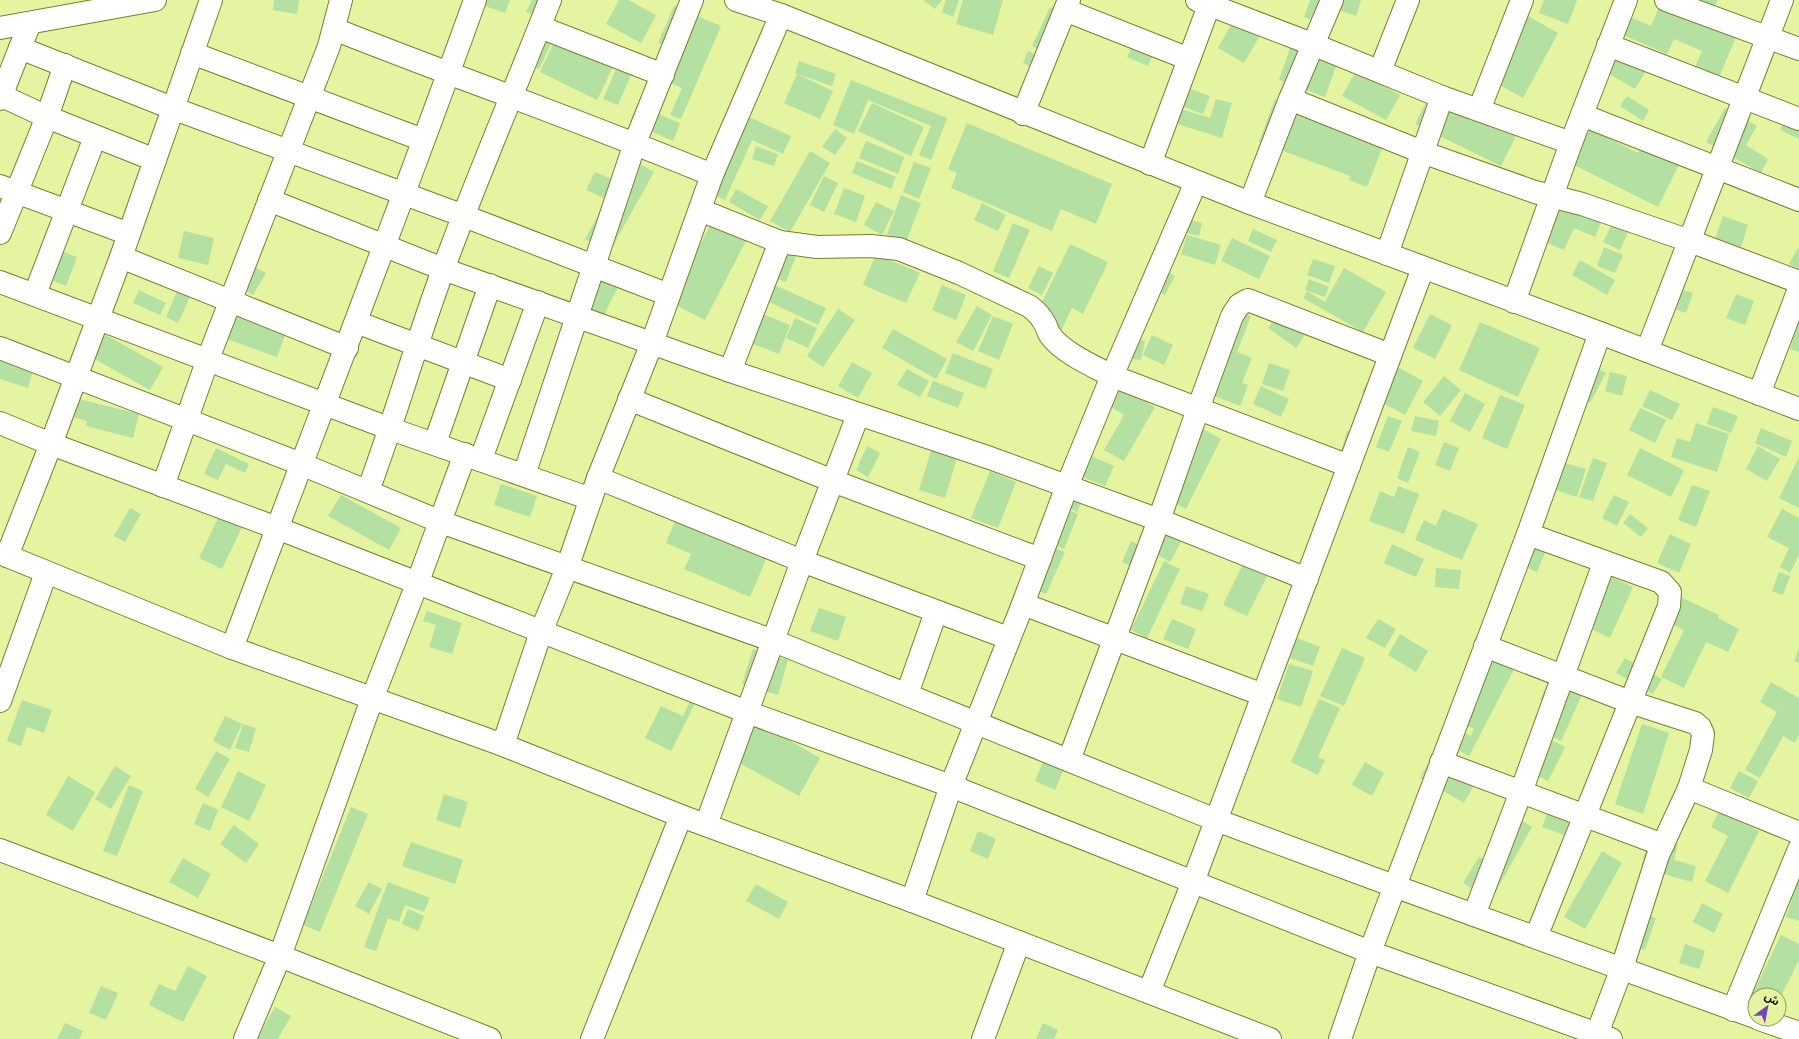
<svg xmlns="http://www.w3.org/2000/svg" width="1799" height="1039" font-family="Merriweather,'Noto Sans Arabic',serif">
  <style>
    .building { fill: #b4e0a2 }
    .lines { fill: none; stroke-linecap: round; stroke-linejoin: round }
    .street-casing { stroke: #75812d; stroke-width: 24 }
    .secondary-casing { stroke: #75812d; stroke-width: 24 }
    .street { stroke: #fff; stroke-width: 22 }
    .secondary { stroke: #fff; stroke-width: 22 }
  </style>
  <rect width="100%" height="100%" fill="#e5f4a0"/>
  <!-- building -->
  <g class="building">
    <polygon points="274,0 299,0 297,14 273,10"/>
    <polygon points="484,0 510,0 505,13 482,5"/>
    <polygon points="532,0 556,0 548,21 526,12"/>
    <polygon points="619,0 628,0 656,15 641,43 606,24"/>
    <polygon points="923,0 942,0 935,9"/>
    <polygon points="946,0 959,0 953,17 942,12"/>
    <polygon points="963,0 1003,0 993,35 956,24"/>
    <polygon points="1310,0 1361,0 1356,16 1333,8 1327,26 1304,17"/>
    <polygon points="1544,0 1577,0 1568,24 1539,13"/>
    <polygon points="1692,0 1718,0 1711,11"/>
    <polygon points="1661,2 1737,35 1719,77 1695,67 1702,51 1674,39 1667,54 1616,32 1624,14 1651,26"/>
    <polygon points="674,6 721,26 681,119 670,115 682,88 666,81 665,46 658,43"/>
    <polygon points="1050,7 1069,16 1051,55 1032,46"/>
    <polygon points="1528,16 1558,33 1523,98 1492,81"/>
    <polygon points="1233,21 1259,37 1244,63 1218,48"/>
    <polygon points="531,30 553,40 539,69 518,59"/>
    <polygon points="1293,39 1340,55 1325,97 1279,80"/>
    <polygon points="555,40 614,65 597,100 540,72"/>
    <polygon points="1134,41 1155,51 1148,66 1127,57"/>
    <polygon points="1615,49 1648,68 1635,89 1602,70"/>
    <polygon points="1028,51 1047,60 1040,72 1023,63"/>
    <polygon points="799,61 836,74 832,86 795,73"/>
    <polygon points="617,67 632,73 618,105 603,99"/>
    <polygon points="1356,71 1400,95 1386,120 1342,96"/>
    <polygon points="797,74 833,91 820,119 784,103"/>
    <polygon points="851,80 947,118 931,160 919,155 931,126 868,100 854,134 833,125"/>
    <polygon points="1179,85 1210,96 1203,114 1173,103"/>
    <polygon points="1430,95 1519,130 1501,166 1415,124"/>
    <polygon points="1627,96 1649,110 1643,121 1620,106"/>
    <polygon points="1216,99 1232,103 1222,138 1158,118 1162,103 1210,118"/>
    <polygon points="1275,99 1385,141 1367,187 1349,180 1350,176 1259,142"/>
    <polygon points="872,103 924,127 911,156 858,131"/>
    <polygon points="637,105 680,123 673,141 630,122"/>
    <polygon points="1725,108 1757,126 1746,145 1768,159 1761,173 1706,142"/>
    <polygon points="1787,116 1799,122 1799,139 1780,130"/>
    <polygon points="749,117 791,136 783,154 752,140 725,200 714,195"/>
    <polygon points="967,123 1112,184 1096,224 1061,209 1052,231 951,188 957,173 948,169"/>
    <polygon points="835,129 847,138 835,155 822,147"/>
    <polygon points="1590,129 1638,153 1641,147 1679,165 1658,207 1572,164"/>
    <polygon points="866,141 904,157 898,174 859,158"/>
    <polygon points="756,146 778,154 774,166 752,159"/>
    <polygon points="810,151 830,163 790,232 770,221"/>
    <polygon points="630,158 654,172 609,253 585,239"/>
    <polygon points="857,161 896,177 891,189 852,173"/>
    <polygon points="914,162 931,168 919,199 903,192"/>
    <polygon points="595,172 612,179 604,198 586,190"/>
    <polygon points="824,176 838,183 824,212 810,205"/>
    <polygon points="844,188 865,196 856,222 834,214"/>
    <polygon points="736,189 768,206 760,220 729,202"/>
    <polygon points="1560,193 1605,213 1595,237 1574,228 1564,250 1540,240"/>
    <polygon points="901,195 921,203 906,242 887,234"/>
    <polygon points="876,202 894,211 882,235 864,225"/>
    <polygon points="982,203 1006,215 998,231 974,220"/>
    <polygon points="1723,216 1748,225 1740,250 1714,242"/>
    <polygon points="714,218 748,237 705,320 670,302"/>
    <polygon points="1182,218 1202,223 1199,236 1180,231"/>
    <polygon points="1614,220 1630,228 1620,250 1603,242"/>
    <polygon points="1013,223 1030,230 1009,278 993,271"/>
    <polygon points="1253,229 1277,240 1271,252 1248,241"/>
    <polygon points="184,231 214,238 208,265 178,258"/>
    <polygon points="1187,235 1221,245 1215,265 1181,254"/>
    <polygon points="1232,238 1270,256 1259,279 1221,261"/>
    <polygon points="1070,244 1108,262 1083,314 1072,308 1061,331 1034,319"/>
    <polygon points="47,245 77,257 66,286 36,274"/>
    <polygon points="1604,247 1623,255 1615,273 1597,266"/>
    <polygon points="1798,248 1799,249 1799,270 1789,264"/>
    <polygon points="786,252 796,256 786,282 777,279"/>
    <polygon points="876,254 920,273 906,303 863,285"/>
    <polygon points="1313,259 1335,266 1329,283 1307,275"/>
    <polygon points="1580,260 1615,280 1607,295 1572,275"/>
    <polygon points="245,262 266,273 253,295 233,283"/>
    <polygon points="1039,266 1053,273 1042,295 1028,288"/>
    <polygon points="1161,267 1175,276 1165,295 1150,287"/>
    <polygon points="1344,268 1386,292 1363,332 1303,298 1307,291 1325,302"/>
    <polygon points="596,276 618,287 602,319 580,307"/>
    <polygon points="1309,279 1329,287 1325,297 1305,290"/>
    <polygon points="770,283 826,308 818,325 763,299"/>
    <polygon points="942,285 966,295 956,320 932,310"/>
    <polygon points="1678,288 1693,293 1686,313 1672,308"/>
    <polygon points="139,290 166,303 160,315 133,303"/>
    <polygon points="177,291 190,297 178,323 166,317"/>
    <polygon points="1736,294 1754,301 1745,325 1726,318"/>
    <polygon points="977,306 992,315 973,351 956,342"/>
    <polygon points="219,309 286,333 277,357 210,333"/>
    <polygon points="838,309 855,320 823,367 807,356"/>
    <polygon points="753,310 790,325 779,354 742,340"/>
    <polygon points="1240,312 1251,316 1237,352 1252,358 1242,383 1248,385 1240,406 1201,391"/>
    <polygon points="1278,314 1306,333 1296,348 1268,328"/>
    <polygon points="1430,314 1452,325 1435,359 1413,348"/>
    <polygon points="993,316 1013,324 999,360 978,351"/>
    <polygon points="795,318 817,328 808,348 786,338"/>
    <polygon points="1799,321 1799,352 1790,349"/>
    <polygon points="1480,322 1540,348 1518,397 1459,370"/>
    <polygon points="95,329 163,367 150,390 82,352"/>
    <polygon points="893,329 947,359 936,379 882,348"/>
    <polygon points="1152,335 1173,345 1164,365 1143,355"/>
    <polygon points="1131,338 1145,341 1141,360 1127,358"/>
    <polygon points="0,353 35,364 28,388 0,379"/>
    <polygon points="953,353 993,369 985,389 945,373"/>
    <polygon points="1381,358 1423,381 1405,415 1362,392"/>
    <polygon points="852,362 872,373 858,398 838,386"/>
    <polygon points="1269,363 1290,370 1283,391 1262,384"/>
    <polygon points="1593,366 1606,373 1590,403 1578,396"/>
    <polygon points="907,369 929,381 920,397 897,385"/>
    <polygon points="1610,372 1627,376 1622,396 1605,391"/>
    <polygon points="1444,376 1461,390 1440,416 1423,402"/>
    <polygon points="933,381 964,393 958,408 927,396"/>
    <polygon points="1112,382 1155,407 1124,461 1104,450 1124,415 1101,401"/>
    <polygon points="1261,386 1289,399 1281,417 1253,404"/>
    <polygon points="1650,390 1680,404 1672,420 1642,406"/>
    <polygon points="1465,393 1485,404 1470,432 1450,421"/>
    <polygon points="1500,395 1525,405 1507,449 1482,438"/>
    <polygon points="67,396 139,414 133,438 86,426 87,421 63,414"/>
    <polygon points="1713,407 1738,416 1731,433 1707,424"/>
    <polygon points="1640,408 1666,420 1655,443 1629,430"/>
    <polygon points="1388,416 1402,421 1389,452 1376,447"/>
    <polygon points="1415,416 1439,421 1436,436 1411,431"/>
    <polygon points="1696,423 1729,434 1717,472 1671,457 1677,438 1690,442"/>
    <polygon points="1199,427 1221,439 1186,509 1164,497"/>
    <polygon points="1761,428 1792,441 1786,457 1755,443"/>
    <polygon points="1347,431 1357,434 1340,455"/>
    <polygon points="1444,442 1459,448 1450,471 1435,465"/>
    <polygon points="867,446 880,453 868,477 856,470"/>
    <polygon points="1758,446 1780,459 1767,481 1746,469"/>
    <polygon points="1408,447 1420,452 1408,483 1397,478"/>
    <polygon points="216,448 249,464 245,473 226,464 218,480 204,474"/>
    <polygon points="1640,448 1684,470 1671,497 1627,475"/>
    <polygon points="931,451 957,458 945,498 919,490"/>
    <polygon points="1089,455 1114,466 1105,486 1080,476"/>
    <polygon points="1799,457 1799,508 1779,498"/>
    <polygon points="1593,458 1607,463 1593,501 1579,497"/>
    <polygon points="1564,463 1586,469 1577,497 1556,490"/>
    <polygon points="990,471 1016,482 998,528 971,518"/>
    <polygon points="501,484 537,496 530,517 494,505"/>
    <polygon points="1692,485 1710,491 1696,527 1678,520"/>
    <polygon points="1398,486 1419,494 1404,534 1369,521 1380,491 1394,497"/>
    <polygon points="341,495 401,528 389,550 328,516"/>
    <polygon points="1614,495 1629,502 1617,526 1602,518"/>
    <polygon points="1085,496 1077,512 1060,503"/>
    <polygon points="1061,507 1078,514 1064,549 1047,541"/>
    <polygon points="130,508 141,514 125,542 114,536"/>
    <polygon points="1443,509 1478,524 1462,560 1415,540 1424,520 1436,526"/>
    <polygon points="1782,509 1799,518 1799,555 1790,573 1780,567 1789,548 1767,537"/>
    <polygon points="221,512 244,523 222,569 199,558"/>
    <polygon points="1630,514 1648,528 1641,537 1623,523"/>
    <polygon points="676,518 767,557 750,597 684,569 691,554 666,543"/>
    <polygon points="1158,527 1182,540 1170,562 1146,548"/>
    <polygon points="1670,534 1691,544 1679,573 1657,563"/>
    <polygon points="1522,538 1547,548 1537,572 1512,561"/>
    <polygon points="1131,541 1144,547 1135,568 1122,562"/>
    <polygon points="1392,544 1424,559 1416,577 1384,563"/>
    <polygon points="1048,545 1065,552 1046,594 1029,587"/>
    <polygon points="1247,556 1271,568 1247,616 1223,605"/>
    <polygon points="1164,561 1180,569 1147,638 1131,630"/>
    <polygon points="1436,568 1461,570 1459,589 1435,587"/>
    <polygon points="1779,572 1790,576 1783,595 1772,591"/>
    <polygon points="1605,574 1633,587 1610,638 1581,624"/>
    <polygon points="1186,586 1209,594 1202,611 1180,604"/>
    <polygon points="1674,594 1719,615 1718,618 1739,629 1728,652 1706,642 1684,688 1661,677 1684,630 1662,620"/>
    <polygon points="819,608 846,617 838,641 810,631"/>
    <polygon points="427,611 462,623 452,654 429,647 436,625 423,621"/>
    <polygon points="1172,619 1196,629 1188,649 1163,639"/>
    <polygon points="1378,619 1396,629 1385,648 1366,638"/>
    <polygon points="1400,634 1428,651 1416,672 1388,655"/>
    <polygon points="1297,638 1320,647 1313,666 1290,658"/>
    <polygon points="1498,644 1521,656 1469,756 1440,741 1448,724 1471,736 1474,729 1458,721"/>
    <polygon points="1342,648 1365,658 1344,706 1320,696"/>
    <polygon points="1799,648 1799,663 1794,661"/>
    <polygon points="753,649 788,660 778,695 742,684"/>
    <polygon points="1625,658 1662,679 1653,694 1616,673"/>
    <polygon points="1289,664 1313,671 1301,707 1277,699"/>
    <polygon points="1553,671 1586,686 1561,741 1541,732 1553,706 1540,700"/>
    <polygon points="1771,682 1799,698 1799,735 1795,743 1783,736 1760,778 1745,770 1777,712 1760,702"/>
    <polygon points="691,699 696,701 671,751 645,738 661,706 683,716"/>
    <polygon points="1319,699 1340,708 1318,757 1325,760 1318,775 1291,762"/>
    <polygon points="22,700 52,710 44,733 27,727 21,746 7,741"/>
    <polygon points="745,715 820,758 799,796 723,754"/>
    <polygon points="225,716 242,724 230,750 213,741"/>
    <polygon points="243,724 256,728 249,752 235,748"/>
    <polygon points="1642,724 1669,733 1643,814 1615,804"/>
    <polygon points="1540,734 1565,747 1548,781 1522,768"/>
    <polygon points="216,751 230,759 208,797 195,789"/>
    <polygon points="1435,751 1479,776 1464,803 1420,778"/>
    <polygon points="1045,758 1065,767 1055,790 1035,781"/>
    <polygon points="1365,762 1384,773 1372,796 1352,785"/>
    <polygon points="115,766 131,776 111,809 95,799"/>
    <polygon points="238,771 266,785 249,821 221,807"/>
    <polygon points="1739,771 1758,781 1749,798 1730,788"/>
    <polygon points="68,776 95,792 73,831 46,815"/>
    <polygon points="129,785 143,791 117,856 103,851"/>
    <polygon points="444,794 468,802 460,828 436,820"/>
    <polygon points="1552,801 1574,809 1564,835 1542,827"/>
    <polygon points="203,803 218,810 210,831 194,824"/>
    <polygon points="351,807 368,814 320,932 303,925"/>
    <polygon points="1719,812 1759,831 1728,893 1705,881 1728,836 1711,827"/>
    <polygon points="1516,817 1532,827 1491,900 1463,883 1479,857 1489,863"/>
    <polygon points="234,825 259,844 246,863 220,844"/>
    <polygon points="978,831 996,839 988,859 970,851"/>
    <polygon points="1649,836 1678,844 1674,860 1696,866 1692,882 1641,868"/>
    <polygon points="411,842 463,860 455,884 402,866"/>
    <polygon points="1602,851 1622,863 1585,929 1564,917"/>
    <polygon points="183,858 211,874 198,898 169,882"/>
    <polygon points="1799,877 1799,921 1786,917"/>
    <polygon points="369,882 382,889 369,914 355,906"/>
    <polygon points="388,882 430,898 424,912 405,905 399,922 388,918 376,951 364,947"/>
    <polygon points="756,884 788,902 779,919 746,901"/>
    <polygon points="1702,903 1723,914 1714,933 1693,922"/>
    <polygon points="408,909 424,916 418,931 402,924"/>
    <polygon points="1647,915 1656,918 1645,950 1624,943"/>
    <polygon points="1781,935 1799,944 1799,960 1779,1000 1779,995 1757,995 1753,993"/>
    <polygon points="1685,944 1705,951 1699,969 1679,963"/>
    <polygon points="188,966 207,976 183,1022 149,1005 159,984 175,991"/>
    <polygon points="101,986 118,993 106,1020 89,1013"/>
    <polygon points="275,1007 291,1016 278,1039 257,1039"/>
    <polygon points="65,1023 83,1031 79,1039 57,1039"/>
    <polygon points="1043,1023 1058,1030 1054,1039 1036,1039"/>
  </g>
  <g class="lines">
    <!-- street casing -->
    <g class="street-casing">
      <g id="street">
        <polyline points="736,0 781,15 1250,203 1600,333 1799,409"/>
        <polyline points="1197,0 1312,44 1442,97 1571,143"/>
        <polyline points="1666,0 1799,49"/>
        <polyline points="1065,10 1189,59"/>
        <polyline points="30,23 20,48 172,108 464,216 669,295"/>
        <polyline points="540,27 663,75"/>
        <polyline points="0,28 155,0"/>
        <path d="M334,29c126,50 253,94 378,146"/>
        <polyline points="1608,45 1799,119"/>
        <polyline points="192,53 423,140"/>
        <polyline points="1380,71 1408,0"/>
        <polyline points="0,95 47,117 155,160"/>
        <polyline points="0,99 20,48"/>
        <polyline points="1290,99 1422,152 1535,192 1582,204 1690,241 1799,282"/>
        <polyline points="1479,110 1522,0"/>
        <polyline points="1023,114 1069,0"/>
        <polyline points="1582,115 1799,200"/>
        <polyline points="1150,164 1211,0"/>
        <polyline points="0,186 129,234"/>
        <polyline points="269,200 443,269 730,371 990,458 1159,520 1307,579"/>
        <polyline points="1250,203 1290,99 1332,0"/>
        <path d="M700,210l80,32 37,5 54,-1 28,3 60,24 70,33c7,5 12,10 16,18 2,4 3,8 5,11 13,18 43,31 62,41l237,90"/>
        <polyline points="0,233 47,117 65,65"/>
        <polyline points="1387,254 1442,97"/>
        <polyline points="121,257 347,348"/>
        <polyline points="0,282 391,429 591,499"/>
        <polyline points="35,294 95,137"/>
        <polyline points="1514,302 1571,143 1626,0"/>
        <polyline points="356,322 510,380"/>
        <polyline points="0,348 301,464 441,522 774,641 1216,820 1394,886 1755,1017"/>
        <polyline points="1647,351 1782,0"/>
        <polyline points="730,371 780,242"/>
        <polyline points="1759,394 1799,289"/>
        <polyline points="629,399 833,481 1040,559"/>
        <polyline points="0,423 51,444 277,528 747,712 951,786 1370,952 1611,1039"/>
        <polyline points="435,443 490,285"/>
        <polyline points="481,459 538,302"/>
        <polyline points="524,475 635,143 692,0"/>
        <polyline points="598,478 802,561 1008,638"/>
        <polyline points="163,486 208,359 329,46 341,0"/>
        <path d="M368,491c27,-73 48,-148 75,-221 33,-91 72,-180 107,-270"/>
        <polyline points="1528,534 1661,582 1670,592 1669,606 1536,937"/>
        <polyline points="7,556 51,444 121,257 211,0"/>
        <polyline points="1023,604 1263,695"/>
        <polyline points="1485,646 1630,702 1695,723 1700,727 1703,734 1701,750 1689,788 1658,855 1622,968 1595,1039"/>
        <path d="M232,648c81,-216 165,-431 243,-648"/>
        <polyline points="907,694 936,612"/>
        <polyline points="0,701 46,573"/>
        <polyline points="503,745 541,632 567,568 598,478 652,343 712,175 781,15"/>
        <polyline points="1069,760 1159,520 1198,409 1232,316 1239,305 1248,300 1390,355"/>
        <polyline points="1441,762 1663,845"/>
        <polyline points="1689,788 1799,833"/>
        <polyline points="706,825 802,561 858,415"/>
        <polyline points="0,850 280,956 490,1039"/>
        <polyline points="912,901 951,786 1023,604 1067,486 1112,376 1196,182"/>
        <polyline points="1474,915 1521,792 1604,563"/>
        <polyline points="1149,992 1193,882 1423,268"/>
        <polyline points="1733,1010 1799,849"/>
        <polyline points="1759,1019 1799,1033"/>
        <polyline points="245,1039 280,956 372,699 417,584 465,454"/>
        <polyline points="592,1039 681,816"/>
        <polyline points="983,1039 1019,942"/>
        <polyline points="1340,1039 1370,952 1528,534 1600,333"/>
      </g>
    </g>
    <!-- secondary casing -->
    <g class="secondary-casing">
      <polyline id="secondary" points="0,553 232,648 503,745 681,816 912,901 1270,1039"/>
    </g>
    <!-- street -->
    <use href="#street" class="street"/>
    <!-- secondary -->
    <use href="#secondary" class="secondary"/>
  </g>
  <!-- north arrow -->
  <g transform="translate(1767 1007) rotate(32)"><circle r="19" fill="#e5f4a0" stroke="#909a60"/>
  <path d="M0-3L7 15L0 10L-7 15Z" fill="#7345be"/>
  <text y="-6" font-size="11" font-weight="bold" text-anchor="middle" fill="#111400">ش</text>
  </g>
</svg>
